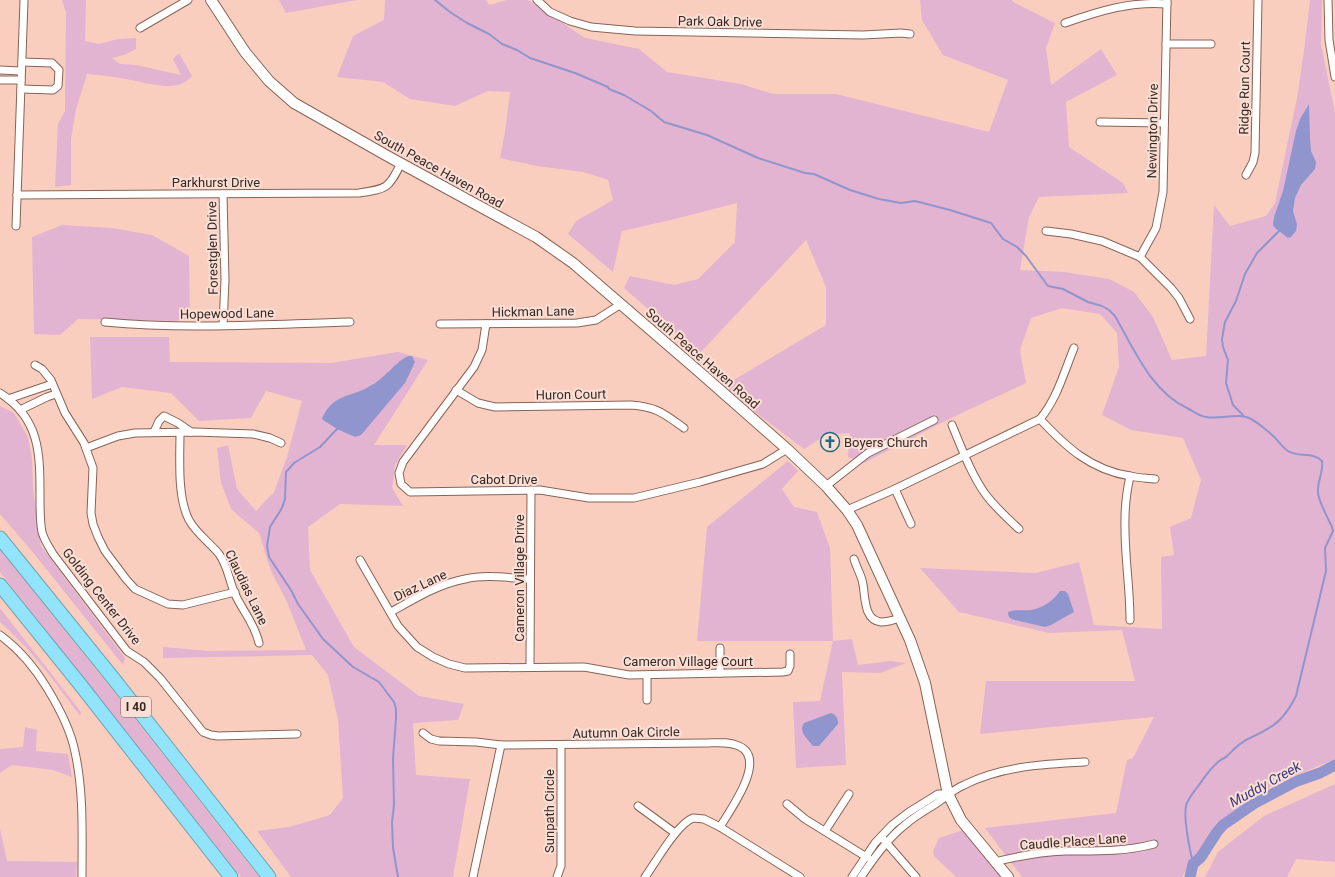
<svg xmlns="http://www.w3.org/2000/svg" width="1335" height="877" font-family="Roboto,sans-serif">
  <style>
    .green { fill: #e3b3d2 }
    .water { fill: #9096cd }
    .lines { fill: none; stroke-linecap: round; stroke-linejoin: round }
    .stream { stroke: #9096cd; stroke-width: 2 }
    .river { stroke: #9096cd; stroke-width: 11 }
    .minor-casing { stroke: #896356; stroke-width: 9 }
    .secondary-casing { stroke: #896356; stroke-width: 12 }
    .motorway-casing { stroke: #73a2b0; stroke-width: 15 }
    .minor { stroke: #fff; stroke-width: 7 }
    .secondary { stroke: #fff; stroke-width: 10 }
    .motorway { stroke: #92e3fc; stroke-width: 13 }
    .labels { text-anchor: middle; stroke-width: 4; stroke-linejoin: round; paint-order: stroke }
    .shield { fill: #fadfd6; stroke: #735f58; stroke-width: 1 }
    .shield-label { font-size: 12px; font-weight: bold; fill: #392822 }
    .street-label { font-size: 13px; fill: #392822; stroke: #fadfd6 }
    .poi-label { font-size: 13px; fill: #392822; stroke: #fadfd6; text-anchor: start }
    .water-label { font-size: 14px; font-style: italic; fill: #3a3a7e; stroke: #fadfd6 }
  </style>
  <rect width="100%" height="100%" fill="#facebf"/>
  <!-- green -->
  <g class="green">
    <path d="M62,0h24l-1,41 14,3 19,-5 18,-1v11l-12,6 -12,3 8,6 16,1 45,10 -8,-16 6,-6 13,23c-15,18 -42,7 -61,4 -15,-3 -29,-5 -44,-6l-11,35 -5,30v46l-16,2 3,-63 7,-13 1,-98z"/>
    <polygon points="279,0 357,0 286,13"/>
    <polygon points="385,0 486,0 489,5 507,0 528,0 585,38 639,49 667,72 741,84 773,94 836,94 989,132 1008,80 943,55 922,20 920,0 1012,0 1013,2 1055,23 1046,48 1051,85 1101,49 1117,75 1066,102 1069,147 1123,183 1128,193 1039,197 1029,217 1020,270 1064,272 1109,279 1134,292 1153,317 1172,360 1206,356 1214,205 1230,226 1266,216 1275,203 1297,98 1304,51 1310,0 1322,0 1321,44 1335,113 1335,759 1272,785 1197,853 1182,877 1022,877 985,828 1116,813 1127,760 1133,758 1154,717 980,734 986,681 1135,681 1122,630 1049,633 959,612 920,568 1036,573 1079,562 1094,625 1162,629 1161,557 1174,555 1170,527 1191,518 1201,480 1183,438 1131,430 1102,415 1119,367 1117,333 1100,314 1062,308 1031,318 1020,350 1026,383 951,418 864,463 848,457 850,433 826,435 804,449 722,387 826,325 826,287 806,240 699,354 624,288 630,276 674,285 698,279 735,242 737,203 675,219 622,231 613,272 568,234 576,221 613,200 608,180 583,172 537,166 500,158 505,132 510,92 488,91 455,106 410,99 383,82 337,77 353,36 384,20"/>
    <polygon points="62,225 112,228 152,235 189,256 190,319 174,321 78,319 60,335 34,334 32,237"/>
    <polygon points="90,337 169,337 170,362 331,363 398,352 428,360 374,445 407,445 395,465 392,488 403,506 340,504 308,527 310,570 354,647 419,696 464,704 458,720 413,723 416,775 470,779 453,877 291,877 257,831 289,827 330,815 343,798 338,720 328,675 312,655 163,658 163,647 209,651 306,650 287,602 271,571 259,533 231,509 221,483 217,448 228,445 237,489 256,511 274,492 287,457 302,401 266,391 251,418 199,421 171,393 122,387 92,399"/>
    <polygon points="0,406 14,413 28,437 32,459 33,489 41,546 125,658 123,665 31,550 0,514"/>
    <polygon points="788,461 798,471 782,489 794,507 817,512 830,548 833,641 852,639 858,665 891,661 906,663 880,673 842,672 846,765 796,768 793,702 820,701 833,641 697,641 707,527"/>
    <polygon points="0,550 110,687 259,877 241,877 0,572"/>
    <path d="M0,608l81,104 -1,4c-24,-33 -49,-67 -80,-94z"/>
    <polygon points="25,727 37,730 36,751 68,754 72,777 53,770 12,765 0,773 0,749 23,747"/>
    <polygon points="1335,784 1335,862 1296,859 1287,877 1205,877 1218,852 1264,816"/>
    <polygon points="0,829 7,861 77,862 76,877 0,877"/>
    <polygon points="963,830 1001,877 956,877 934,856 933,851 939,838"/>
  </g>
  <!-- water -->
  <g class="water">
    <polygon points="1309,104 1310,138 1311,151 1316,162 1315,169 1301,185 1295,198 1293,211 1297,224 1296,231 1291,237 1288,238 1274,227 1273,225 1274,217 1283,191 1296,131 1300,119"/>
    <path d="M409,356h3l3,6 -10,21 -44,52 -6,2 -18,-8 -14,-9 -1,-2c3,-6 6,-11 11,-15 11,-9 25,-9 37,-17 6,-3 12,-8 17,-13 7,-6 13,-14 22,-17z"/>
    <path d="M1060,591h5l3,3 6,18 -23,13 -6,2 -30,-7c-5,-1 -7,-3 -7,-8 8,-3 15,-1 23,-2 12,-2 23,-10 29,-19z"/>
    <path d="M831,713c6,3 7,5 7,11l-19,22h-6c-5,-7 -15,-14 -9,-23z"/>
  </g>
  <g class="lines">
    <!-- stream -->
    <g class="stream">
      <path d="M435,0l15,12 17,11 22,11 13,10 15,6 13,8 45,15 33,14 1,2 15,6 27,16 13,11 43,13 51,23 47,15 9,1 36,16 29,9 22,4 14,-2 35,9 41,13 12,16 14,8 9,9 22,30 15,3 25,13 14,4 7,4 6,6c19,33 36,75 72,92 6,3 12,8 19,9 14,3 33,-5 45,2 6,3 22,16 26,21 4,4 6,8 11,11 11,7 24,0 34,10 2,11 -5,20 -4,31 0,9 10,26 14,35l1,4 -8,17 1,23 -30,125c-12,24 -22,31 -46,42 -10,4 -17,12 -24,19 -4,2 -8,4 -10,7 -7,6 -12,14 -17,21 -5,7 -11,13 -13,21 -3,15 4,43 7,58"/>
      <polyline points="1243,415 1233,405 1226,383 1228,360 1223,347 1222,339 1225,322 1236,301 1245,274 1257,253 1280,230"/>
      <polyline points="338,428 320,447 294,463 286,472 285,499 282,508 270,527 267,546 269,557 291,590 298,604 323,639 353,667 379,682 394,702 396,709 396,719 393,758 394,805 392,822 393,848 398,877"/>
    </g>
    <!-- river -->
    <polyline class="river" points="1190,877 1193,864 1201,857 1217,832 1223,825 1255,803 1297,781 1320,773 1335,765"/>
    <!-- minor casing -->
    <g class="minor-casing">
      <g id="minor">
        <polyline points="537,0 550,12 570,21 591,27 635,31 863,35 901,33 910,34"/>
        <polyline points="1328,0 1329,40 1335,77"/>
        <path d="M1065,23c34,-12 66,-22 102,-19"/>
        <polyline points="140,28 188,0"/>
        <polyline points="1166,44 1211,44"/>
        <polyline points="0,70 21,71"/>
        <polyline points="0,80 21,80"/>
        <polyline points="21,89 53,90 58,86 59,70 52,63 22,62"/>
        <polyline points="1100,122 1164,123"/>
        <polyline points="1246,175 1253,162 1255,153 1258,0"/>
        <polyline points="223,194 225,280 223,325"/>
        <path d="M17,195l342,-2c27,-4 30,-4 42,-30"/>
        <polyline points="16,226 24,0"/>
        <polyline points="1046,231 1071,234 1102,241 1140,257 1171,288 1179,298 1190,319"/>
        <polyline points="1140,257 1156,228 1163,192 1167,0"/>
        <path d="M105,322c81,8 164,2 245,0"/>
        <polyline points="440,324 577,323 596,320 621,304"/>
        <polyline points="486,324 482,350 474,367 403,462 399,473 401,484 410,492 540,490 589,498 634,498 700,482 763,464 787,449"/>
        <polyline points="35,365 42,369 51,380 65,413 84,443 93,468 91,513 93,524 98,537 105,551 126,579 135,589 168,604 183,605 235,592"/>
        <path d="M456,390l22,13 17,4 136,-2c26,2 32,8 53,23"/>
        <path d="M0,393c41,26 40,62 40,106 0,10 0,23 2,33 2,8 7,15 11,22l74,97 17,11 16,16 43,54 8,3 7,1 79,-2"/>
        <polyline points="8,399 52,384"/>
        <polyline points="20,410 47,397 56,394"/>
        <path d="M1040,419c26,28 51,51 90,57 8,2 17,2 25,3"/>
        <path d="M952,425c10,24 19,49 34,70 10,13 21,23 33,34"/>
        <polyline points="154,432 159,421 164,416 178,423 191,432"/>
        <path d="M180,432c0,26 -3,65 9,88 7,13 21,23 30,34 9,12 10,27 16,40 8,18 19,28 24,49"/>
        <polyline points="86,448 118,436 135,433 195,432 253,434 270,438 281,443"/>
        <path d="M1130,476c-3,14 -5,28 -5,43 -1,34 5,67 5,101"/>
        <polyline points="826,486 868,453 934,420"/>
        <polyline points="895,489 911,524"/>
        <path d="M847,510l48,-21 145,-70c17,-20 24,-47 34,-71"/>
        <path d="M854,559c2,7 6,14 8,21 4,13 0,40 19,42 6,0 13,-2 19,-4"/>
        <polyline points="360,560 398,626 417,647 433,657 449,664 465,668 584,667 629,675 783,672 788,671 790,666 790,654"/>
        <path d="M391,612c23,-13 47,-28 74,-33 21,-5 44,-1 65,0"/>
        <path d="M0,635c19,14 35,33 47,53 11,18 24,43 28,64 9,41 7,83 7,125"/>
        <polyline points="720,648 720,673"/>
        <polyline points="530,666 531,490"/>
        <polyline points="647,675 647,700"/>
        <path d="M423,733l8,6 8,2 37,1 25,3 204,-2c11,0 23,-2 34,3 29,13 -9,64 -19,81"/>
        <polyline points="787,804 805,819 868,858"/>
        <polyline points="638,806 675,833"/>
        <polyline points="825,831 849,794"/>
        <polyline points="884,840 916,877"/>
        <path d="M995,862c23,-6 47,-10 70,-11 30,0 59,1 89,-7"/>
        <polyline points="473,877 501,745"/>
        <polyline points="557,877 561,866 561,745"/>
        <path d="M645,877c11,-15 32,-53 48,-59l11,1 16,8 80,50"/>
        <polyline points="852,877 875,843 892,825 909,812 938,794 948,794"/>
        <path d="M861,877c13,-19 27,-39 45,-53 8,-7 18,-13 28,-19 10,-6 18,-15 30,-20 38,-19 80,-21 121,-23"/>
      </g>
    </g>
    <!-- secondary casing -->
    <g class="secondary-casing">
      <polyline id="secondary" points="211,0 245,52 269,81 294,103 391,158 536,237 573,263 696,369 787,449 826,486 847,510 857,525 910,640 925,683 948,794 961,820 1008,877"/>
    </g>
    <!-- motorway casing -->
    <g class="motorway-casing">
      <g id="motorway">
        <polyline points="0,538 113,678 269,877"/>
        <polyline points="0,585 79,683 231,877"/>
      </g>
    </g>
    <!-- minor -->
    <use href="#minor" class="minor"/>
    <!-- secondary -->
    <use href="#secondary" class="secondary"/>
    <!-- motorway -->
    <use href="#motorway" class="motorway"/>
  </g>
  <!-- icons -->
  <defs>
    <g id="church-ring" transform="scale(1)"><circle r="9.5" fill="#fadfd6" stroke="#276a7c" stroke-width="1.5"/><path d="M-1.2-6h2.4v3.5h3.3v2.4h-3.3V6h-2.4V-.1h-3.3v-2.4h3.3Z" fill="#276a7c"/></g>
  </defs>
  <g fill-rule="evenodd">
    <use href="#church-ring" x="830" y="442"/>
  </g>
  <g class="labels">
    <!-- shield labels -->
    <rect class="shield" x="121" y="697" width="30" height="20" rx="3"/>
    <g class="shield-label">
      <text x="136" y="711">I 40</text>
    </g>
    <!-- street labels -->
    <g class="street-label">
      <text transform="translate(720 21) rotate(1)" y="5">Park Oak Drive</text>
      <text transform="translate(1244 88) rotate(-89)" y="5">Ridge Run Court</text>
      <text transform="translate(1152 131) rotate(-89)" y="5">Newington Drive</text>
      <text transform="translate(439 169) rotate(29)" y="5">South Peace Haven Road</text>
      <text x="216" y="187">Parkhurst Drive</text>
      <text transform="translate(212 248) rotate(-91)" y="5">Forestglen Drive</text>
      <text transform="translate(533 311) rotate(-1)" y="5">Hickman Lane</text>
      <text transform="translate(227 313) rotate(-1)" y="5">Hopewood Lane</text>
      <text transform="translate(703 358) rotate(41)" y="5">South Peace Haven Road</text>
      <text transform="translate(571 394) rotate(-1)" y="5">Huron Court</text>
      <text x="504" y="484">Cabot Drive</text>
      <text transform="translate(519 578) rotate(-90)" y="5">Cameron Village Drive</text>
      <text transform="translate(420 585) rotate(-25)" y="5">Diaz Lane</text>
      <text transform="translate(247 587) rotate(64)" y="5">Claudias Lane</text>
      <text transform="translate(102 596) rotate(52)" y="5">Golding Center Drive</text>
      <text x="688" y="666">Cameron Village Court</text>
      <text transform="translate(626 732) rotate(-1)" y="5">Autumn Oak Circle</text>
      <text transform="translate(549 811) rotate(-90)" y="5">Sunpath Circle</text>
      <text transform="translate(1073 841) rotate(-4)" y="5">Caudle Place Lane</text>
    </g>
    <!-- poi labels -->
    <g class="poi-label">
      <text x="844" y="447">Boyers Church</text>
    </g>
    <!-- water labels -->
    <g class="water-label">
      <text transform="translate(1265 784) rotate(-29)" y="5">Muddy Creek</text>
    </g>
  </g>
</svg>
